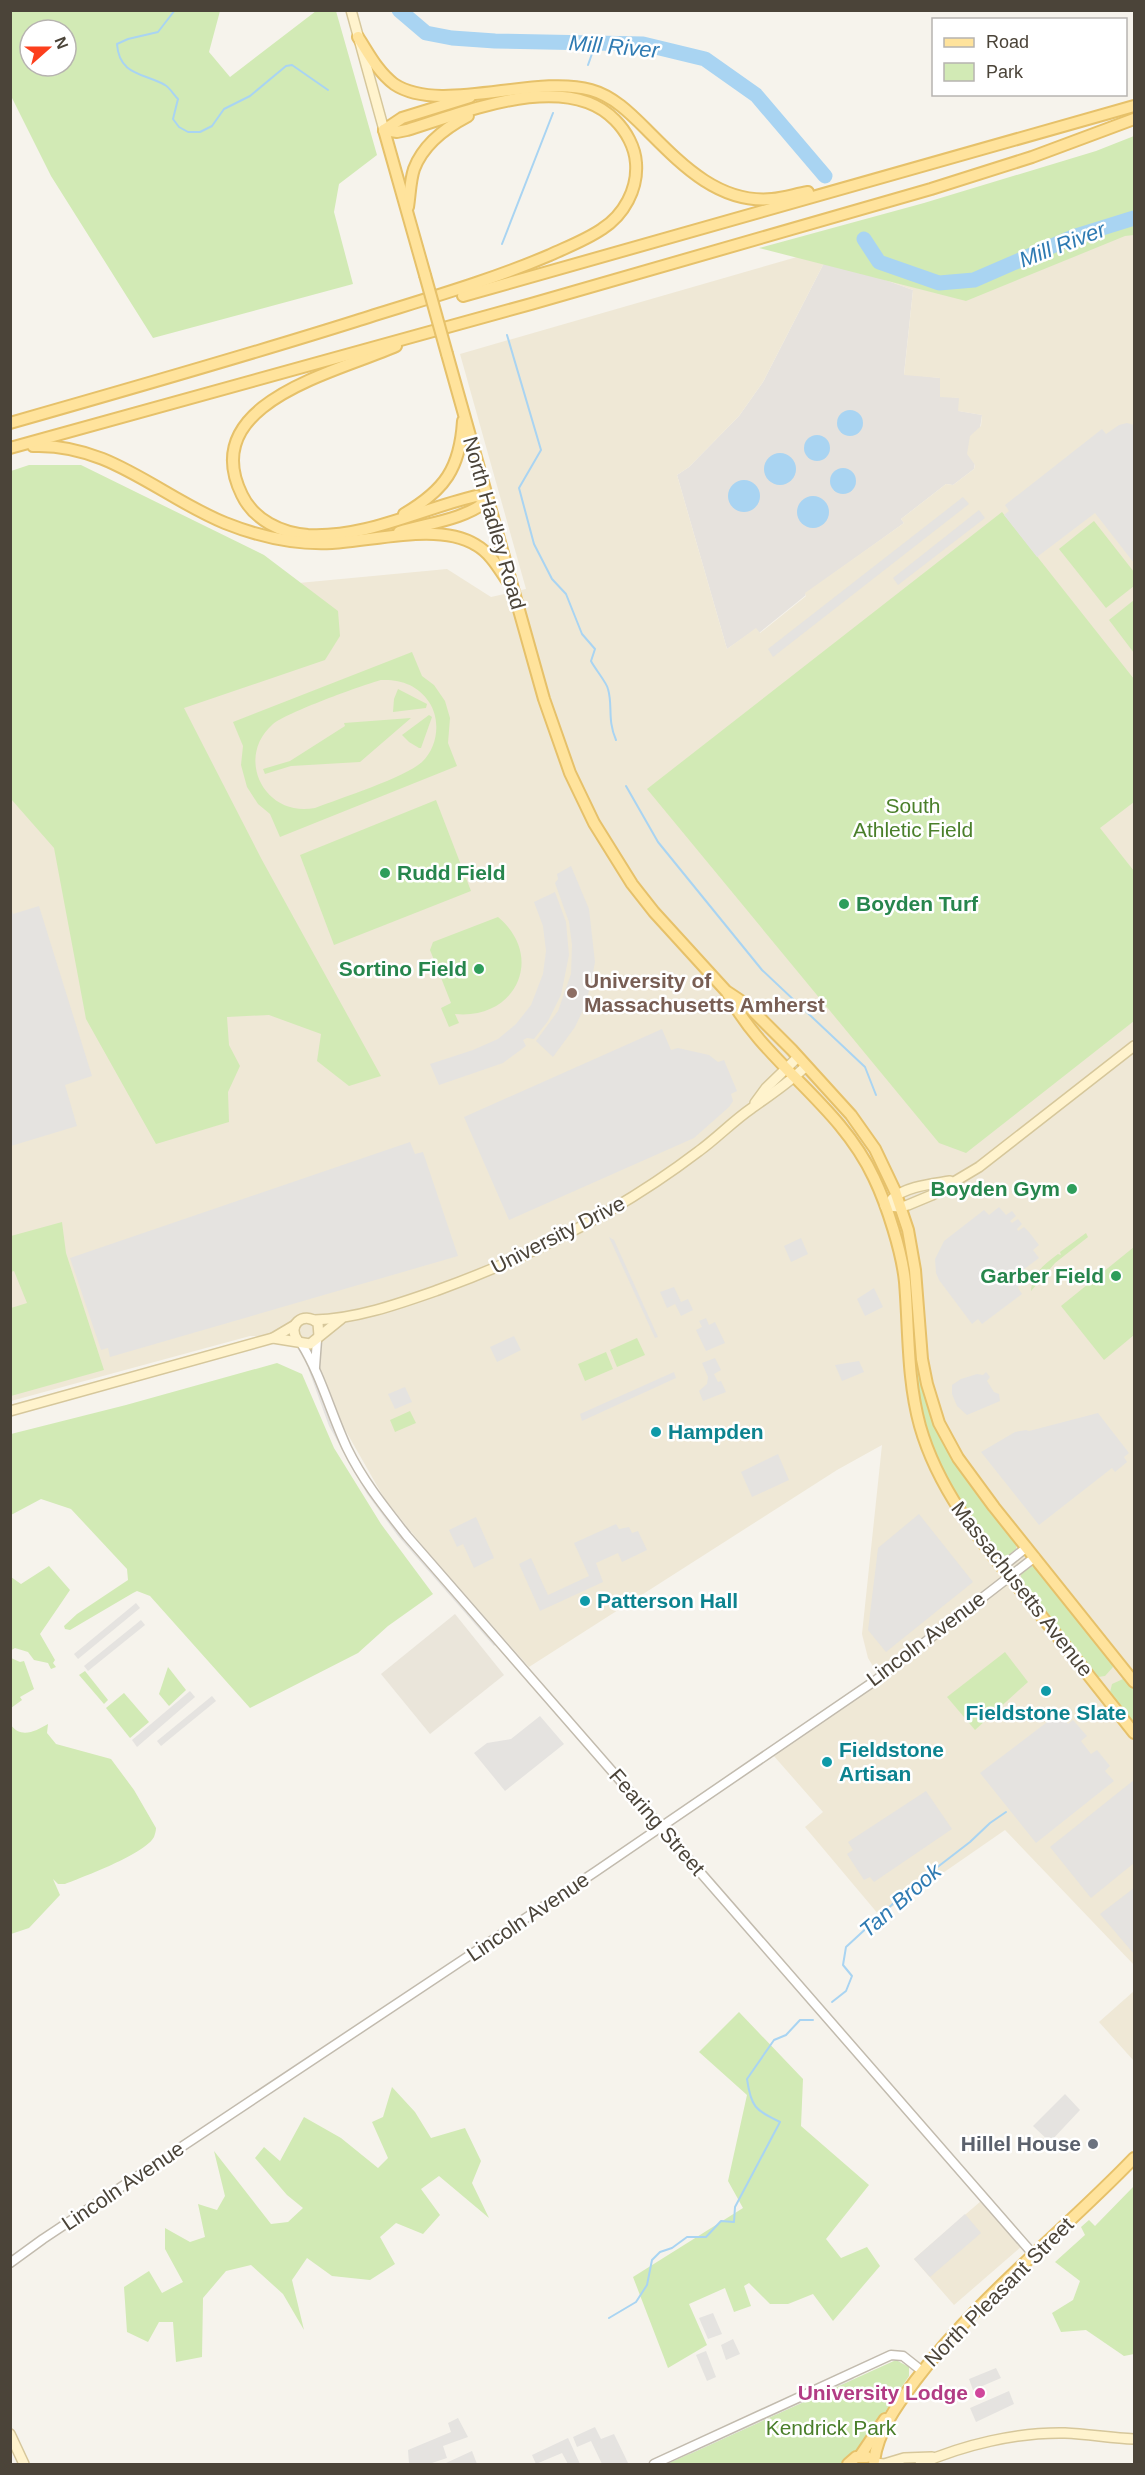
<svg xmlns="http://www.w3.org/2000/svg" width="1145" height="2475" font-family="Helvetica,sans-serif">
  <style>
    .residential { fill: #eae5da }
    .industrial { fill: #e6e2dd }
    .education { fill: #efe8d6; fill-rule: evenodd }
    .green { fill: #d2eab5; fill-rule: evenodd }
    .parking { fill: #e5e3e0 }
    .water { fill: #a9d4f2 }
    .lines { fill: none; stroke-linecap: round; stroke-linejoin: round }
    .stream { stroke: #a9d4f2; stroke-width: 2 }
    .river { stroke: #a9d4f2; stroke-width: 15 }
    .tertiary-casing { stroke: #c2bbae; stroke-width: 11 }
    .secondary-casing { stroke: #d6c79b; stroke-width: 12 }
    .primary-casing { stroke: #e6c16a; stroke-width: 14 }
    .tertiary { stroke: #fff; stroke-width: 8 }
    .secondary { stroke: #fff3cd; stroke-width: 9 }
    .primary { stroke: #ffe39c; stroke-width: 10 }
    .primary-bridge-casing { stroke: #e6c16a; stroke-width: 14; stroke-linecap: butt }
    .primary-bridge { stroke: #ffe39c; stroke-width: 10 }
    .leisure-dot { fill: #2e9e5b; stroke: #fff; stroke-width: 2 }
    .education-dot { fill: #8d6e63; stroke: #fff; stroke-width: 2 }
    .culture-dot { fill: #0f9aa8; stroke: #fff; stroke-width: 2 }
    .worship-dot { fill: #6b7280; stroke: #fff; stroke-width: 2 }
    .hotel-dot { fill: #d1479c; stroke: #fff; stroke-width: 2 }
    .labels { text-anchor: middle; stroke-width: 5; stroke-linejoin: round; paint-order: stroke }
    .street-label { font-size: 21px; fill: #4b4439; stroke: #fff }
    .park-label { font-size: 21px; fill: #4a7f2a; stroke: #fff }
    .leisure-label { font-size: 21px; font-weight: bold; fill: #27864d; stroke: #fff; text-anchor: end }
    .education-label { font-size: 21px; font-weight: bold; fill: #785e54; stroke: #fff; text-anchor: start }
    .culture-label { font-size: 21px; font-weight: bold; fill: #0d838f; stroke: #fff; text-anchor: start }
    .worship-label { font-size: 21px; font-weight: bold; fill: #5b616d; stroke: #fff; text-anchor: end }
    .hotel-label { font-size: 21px; font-weight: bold; fill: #b23c85; stroke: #fff; text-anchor: end }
    .water-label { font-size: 22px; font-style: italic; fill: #2e7ab2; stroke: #fff }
  </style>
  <rect width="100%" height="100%" fill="#f6f3ec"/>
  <!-- residential -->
  <polygon class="residential" points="455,1614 504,1675 430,1734 381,1674"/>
  <!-- industrial -->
  <polygon class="industrial" points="824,263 869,274 913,290 904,374 940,378 941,396 960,398 959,411 982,415 974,469 953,485 946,484 901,519 904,523 805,594 806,595 759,633 756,629 727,649 677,475 689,467 739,416 763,382"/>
  <!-- education -->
  <g class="education">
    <path d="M1134,160v1805l-129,-135 -91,63 -35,22 -74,-88 18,-15 -50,-57 109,-74 -14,-23 -6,-24 20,-189 -45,25 -308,197 -104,-118 -41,-51 -41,-72 -36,-78 -27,-12h-30l-239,65v-907l277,90 159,-15 44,28 35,-8 -66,-235zM824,263l45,11 44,16 -9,85 36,3v19l19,1 -1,13 24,4 -1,11 -11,10 -3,18 8,11 -1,4 -21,16 -7,-1 -45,35 3,4 -99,70 1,3 -46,37 -4,-5 -29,21 -50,-174 12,-8 50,-51 24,-34z"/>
    <polygon points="1134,1991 1134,2061 1099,2022"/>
    <polygon points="981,2201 1021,2247 954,2305 914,2259"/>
  </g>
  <!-- green -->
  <g class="green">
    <path d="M11,10l209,1 -11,41 21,25 86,-66h20l41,144 -38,29 -5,28 19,72 -200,54 -102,-162 -40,-80zM30,30h36v36h-36z"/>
    <polygon points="1134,136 1134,235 1125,236 966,301 759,248 924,203 1096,151"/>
    <polygon points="29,465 81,465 264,555 338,611 340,636 325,660 184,708 262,860 381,1076 349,1086 317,1061 321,1034 269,1015 227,1017 229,1045 240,1066 228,1092 229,1122 156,1144 86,1019 54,848 11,799 11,471"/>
    <polygon points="1002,512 1134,679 1134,802 1100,828 1134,871 1134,1021 966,1153 939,1143 647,789"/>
    <polygon points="1094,521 1134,572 1134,586 1106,608 1059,549"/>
    <polygon points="1134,600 1134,653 1109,620"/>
    <path d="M412,652l10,24 12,9 11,16 5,17 -2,25 9,23 -177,71 -10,-23 -12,-10 -11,-17 -6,-22 2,-19 -10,-24zM381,680c19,-1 37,5 48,22 12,18 9,45 -7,60 -18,16 -81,36 -107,46 -50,10 -81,-50 -42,-84 13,-11 89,-39 108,-44z"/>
    <polygon points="398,689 427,704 426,708 393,712 394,699"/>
    <polygon points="429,715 432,717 421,748 419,748 409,742 402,735"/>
    <polygon points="411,718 360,762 291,766 265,774 263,769 290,761 345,726 344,723"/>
    <polygon points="436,800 471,891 334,945 300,855"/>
    <path d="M498,917c47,39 19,103 -43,97l4,9 -10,4 -8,-19 10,-5 -21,-53 3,-8z"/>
    <polygon points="62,1222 66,1253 104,1370 11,1396 11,1308 27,1303 14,1271 11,1272 11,1236"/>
    <path d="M1086,1233l2,4 -33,26 -24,28c1,-18 14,-27 27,-37l3,1 -1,-3z"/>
    <polygon points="1134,1247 1134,1335 1104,1360 1061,1306"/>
    <polygon points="637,1338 645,1355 617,1367 610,1350"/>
    <polygon points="606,1352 613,1369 585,1381 578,1364"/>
    <polygon points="277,1363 302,1374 334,1448 381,1524 433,1594 388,1626 358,1653 250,1708 150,1596 137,1591 133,1593 70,1630 65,1629 64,1626 77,1614 128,1580 127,1569 71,1509 41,1499 11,1515 11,1434 126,1405"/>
    <path d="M917,1368l11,41 19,42 70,92 -1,6 -9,7 -9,-2c-36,-47 -68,-95 -78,-155 -2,-10 -5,-23 -3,-31z"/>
    <polygon points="410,1411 416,1423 395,1432 390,1420"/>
    <polygon points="49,1566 70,1590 40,1634 55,1660 53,1663 56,1667 51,1669 48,1663 34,1660 28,1652 15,1648 10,1651 11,1577 21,1584"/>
    <polygon points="1032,1566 1039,1571 1110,1659 1113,1667 1105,1676 1098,1677 1093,1674 1021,1582 1021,1574"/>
    <polygon points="1005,1652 1028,1682 975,1730 947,1697"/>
    <polygon points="11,1658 20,1662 24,1661 34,1689 20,1697 22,1700 11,1708"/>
    <polygon points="168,1667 186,1690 169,1706 159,1694"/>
    <polygon points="85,1671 108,1700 104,1704 79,1675"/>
    <polygon points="1123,1679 1134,1690 1134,1725 1110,1692 1112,1684"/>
    <polygon points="124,1693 149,1722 130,1738 106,1708"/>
    <path d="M48,1724l-1,9 9,11 55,15 23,31 22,38c0,3 -1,6 -2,9 -9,17 -71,40 -89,47h-7l-5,-5 7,16 -31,33 -18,6v-209c10,14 25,6 37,-1z"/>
    <polygon points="739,2012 803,2079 801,2126 869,2185 826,2239 841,2258 867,2247 880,2266 833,2321 813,2294 788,2304 770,2304 749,2283 744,2286 751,2306 734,2312 725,2288 689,2304 707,2345 668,2368 633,2277 743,2208 728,2181 747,2095 699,2052"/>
    <polygon points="392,2087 415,2112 431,2138 465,2128 481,2161 472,2183 489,2218 439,2176 421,2189 440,2215 423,2234 396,2223 380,2237 395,2264 370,2280 332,2276 307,2258 292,2280 304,2330 283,2294 251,2265 226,2271 203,2298 202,2357 176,2362 173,2322 159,2322 148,2342 127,2332 124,2287 149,2271 162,2293 183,2282 165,2249 165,2228 190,2242 205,2237 198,2204 217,2210 225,2196 214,2151 271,2224 288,2222 303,2208 287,2195 255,2158 264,2147 280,2161 304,2117 341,2138 378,2168 388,2158 372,2122 383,2117"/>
    <polygon points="1134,2186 1134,2354 1124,2356 1086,2330 1061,2332 1052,2313 1073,2300 1080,2281 1055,2262 1085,2235 1081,2227 1089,2220 1095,2226"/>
    <polygon points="896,2360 909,2367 909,2376 869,2436 865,2446 844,2464 667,2464"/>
  </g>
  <!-- parking -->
  <g class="parking">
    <polygon points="1127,423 1134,425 1134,563 1095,513 1037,557 1004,515 1009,511 1005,505 1102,429 1106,434 1119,425"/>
    <polygon points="963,497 969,504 773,657 768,649"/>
    <polygon points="979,510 985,518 898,585 893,578"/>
    <polygon points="571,866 589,909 595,962 590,988 584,1008 575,1027 553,1057 536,1041 558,1011 571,974 572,945 569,922 555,883 558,879 557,874"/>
    <polygon points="555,892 566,922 569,955 561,995 548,1021 534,1039 527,1038 523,1040 526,1046 503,1063 439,1085 430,1064 473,1050 498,1039 516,1024 531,1005 543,974 546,951 543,926 534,902"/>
    <polygon points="39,906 92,1076 65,1085 77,1126 11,1146 11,907 13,914"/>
    <polygon points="662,1029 671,1050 678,1048 709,1055 718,1062 724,1060 737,1091 731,1094 733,1101 729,1107 694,1138 509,1220 464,1117"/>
    <polygon points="410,1142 415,1154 423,1152 458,1256 110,1357 108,1348 101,1350 70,1258"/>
    <polygon points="999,1207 1006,1215 1012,1211 1016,1216 1010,1221 1012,1223 1018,1219 1022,1224 1017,1229 1018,1231 1024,1227 1029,1232 1039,1245 1033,1250 1039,1258 1023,1270 1018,1266 1017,1268 1021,1279 1018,1288 1022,1294 982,1324 978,1319 972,1324 939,1280 936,1273 935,1259 944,1241 984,1210 989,1215"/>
    <polygon points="609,1237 614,1240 658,1337 655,1338"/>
    <polygon points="801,1238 808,1254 791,1262 784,1246"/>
    <polygon points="674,1287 681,1302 688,1299 693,1310 681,1316 675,1304 667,1308 660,1292"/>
    <polygon points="874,1288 883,1307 865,1316 857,1299"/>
    <polygon points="706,1318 709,1325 715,1322 725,1343 706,1351 696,1330 702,1327 699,1321"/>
    <polygon points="514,1336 521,1350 497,1362 490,1347"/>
    <polygon points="715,1358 721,1370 714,1374 718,1382 721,1381 726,1392 703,1401 699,1391 707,1384 708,1377 702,1363"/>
    <polygon points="859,1361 864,1372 842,1381 835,1365"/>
    <polygon points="311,1367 321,1397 344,1449 376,1502 401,1536 496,1644 494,1646 398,1536 367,1494 329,1426 308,1368"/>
    <polygon points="674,1372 676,1378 582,1421 580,1414"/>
    <polygon points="986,1372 990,1377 987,1381 994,1392 999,1394 1000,1401 967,1415 957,1406 952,1394 952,1385 961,1379 977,1374 983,1375"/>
    <polygon points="405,1387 412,1402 395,1409 388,1394"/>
    <polygon points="1098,1413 1129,1453 1124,1457 1127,1462 1115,1472 1112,1468 1039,1525 981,1452 1015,1432 1026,1430 1029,1431"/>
    <polygon points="778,1454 789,1480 752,1497 741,1472"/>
    <polygon points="919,1514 973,1582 886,1652 868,1630 878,1548"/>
    <polygon points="476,1517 494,1558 474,1568 463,1544 457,1547 449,1530"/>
    <polygon points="616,1524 619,1529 629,1527 632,1533 638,1531 647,1550 622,1562 618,1553 596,1563 603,1582 540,1611 519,1564 531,1558 548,1595 589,1576 574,1543"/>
    <polygon points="136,1603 140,1608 78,1659 74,1654"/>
    <polygon points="141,1620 145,1625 88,1671 84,1666"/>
    <polygon points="190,1691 195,1697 137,1747 132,1740"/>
    <polygon points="212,1696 216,1701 161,1746 157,1741"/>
    <polygon points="1059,1713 1068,1724 1073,1720 1087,1736 1081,1741 1091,1754 1097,1750 1110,1766 1105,1771 1114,1781 1036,1843 980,1773"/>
    <polygon points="540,1716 564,1744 505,1791 474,1753 487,1743 511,1739"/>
    <polygon points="1134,1780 1134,1863 1091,1898 1050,1847"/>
    <polygon points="926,1791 952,1829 874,1882 870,1877 864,1880 847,1854 853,1850 848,1842"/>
    <polygon points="1134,1888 1134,1954 1100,1914"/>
    <polygon points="1065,2094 1080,2110 1050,2142 1033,2126"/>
    <polygon points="965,2214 981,2233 930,2277 914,2259"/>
    <polygon points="713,2313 722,2334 708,2339 699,2318"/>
    <polygon points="733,2339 740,2354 726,2360 721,2345"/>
    <polygon points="706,2351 716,2377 707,2381 696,2355"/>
    <polygon points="996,2368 1001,2378 973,2390 969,2379"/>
    <polygon points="852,2376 854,2379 690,2454 689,2451"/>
    <polygon points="1009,2391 1014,2404 976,2422 970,2408"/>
    <polygon points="458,2418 468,2437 443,2446 447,2458 429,2464 409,2464 408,2450 451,2432 448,2423"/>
    <polygon points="595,2427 601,2439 614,2434 628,2463 602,2464 591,2441 577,2447 573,2437"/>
    <polygon points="568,2438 580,2464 568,2464 562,2453 536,2464 532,2455"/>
    <polygon points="472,2451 477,2464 447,2464 446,2463"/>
  </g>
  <!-- water -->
  <g class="water">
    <circle cx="850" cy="423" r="13"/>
    <circle cx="817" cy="448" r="13"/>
    <circle cx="780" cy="469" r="16"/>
    <circle cx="843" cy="481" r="13"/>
    <circle cx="744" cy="496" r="16"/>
    <circle cx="813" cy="512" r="16"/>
  </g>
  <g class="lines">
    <!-- stream -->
    <g class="stream">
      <path d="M175,10l-17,22 -30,7 -11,5c2,31 26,29 48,41 5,3 9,10 13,14l-5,20 6,8 9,5h12l12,-6 12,-17 26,-13 36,-30 6,-1 36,25"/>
      <polyline points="588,65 593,51 591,43"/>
      <polyline points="502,244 553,113"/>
      <path d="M507,335l34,115 -22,38 15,56 18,35 14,15 16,40 13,15 -4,12c4,8 16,22 17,28 5,17 -1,30 8,51"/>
      <polyline points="626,786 658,842 762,970 865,1067 876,1095"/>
      <polyline points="832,2002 846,1991 852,1976 843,1965 846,1947 909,1889 970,1842 990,1823 1006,1812"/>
      <path d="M609,2318l27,-16 11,-17 5,-25 8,-8 12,-4 15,-11h19l15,-16 13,1 1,-15 45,-85c-25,-12 -29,-15 -33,-43l27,-39 12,-5 14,-15h13"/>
    </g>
    <!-- river -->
    <g class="river">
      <polyline points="399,10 426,33 452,38 495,41 643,44 705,59 756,95 825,176"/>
      <polyline points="864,239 879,262 939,283 974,280 1073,237 1134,218"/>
    </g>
    <!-- tertiary casing -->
    <g class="tertiary-casing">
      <g id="tertiary">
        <path d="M301,1343c20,32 30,71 46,105 16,33 38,60 60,88l626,718"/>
        <polyline points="315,1367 317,1340"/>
        <polyline points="1002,1567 1027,1547"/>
        <polyline points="10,2263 43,2239 595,1872 876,1680 1035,1557"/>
        <polyline points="654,2464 891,2355 903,2356 922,2371"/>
      </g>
    </g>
    <!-- secondary casing -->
    <g class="secondary-casing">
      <g id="secondary">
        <polyline points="351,10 384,130"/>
        <polyline points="755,1103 766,1088 798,1057"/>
        <path d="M892,1199c14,-13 41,-15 58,-18"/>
        <polyline points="885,1206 901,1207 908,1205 932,1195 979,1167 1134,1046"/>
        <path d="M314,1320c42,-1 84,-16 124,-30 94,-34 181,-78 261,-139 18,-13 34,-30 53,-43 19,-14 37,-25 54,-42"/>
        <polyline points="273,1338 310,1344 341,1319"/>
        <path d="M298,1341c-12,-15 5,-31 20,-18l1,13"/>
        <polyline points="10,1411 273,1338 295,1325"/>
        <polyline points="10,2434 24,2464"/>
        <polyline points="875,2463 884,2464 904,2458 932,2457"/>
        <path d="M920,2464c43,-19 97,-32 145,-31 23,1 46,5 69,6"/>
      </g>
    </g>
    <!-- primary casing -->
    <g class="primary-casing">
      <g id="primary">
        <path d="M358,37c11,17 20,35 36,47 46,31 141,-10 197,6 22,6 39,23 55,39 34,34 72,75 126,70 12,-1 24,-5 36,-7"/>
        <polyline points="384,130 425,275"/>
        <polyline points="384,130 402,118 470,97"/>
        <path d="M408,207c2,-12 2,-26 6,-38 9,-24 33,-42 54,-53"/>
        <polyline points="463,296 1134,106"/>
        <path d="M396,346c-58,26 -200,56 -154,149 12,25 39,38 66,40 59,3 112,-26 168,-39l12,4"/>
        <polyline points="447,354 544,699 570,773 594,823 632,884 654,912 726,991 747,1005 792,1050 851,1115 875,1149 895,1191 908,1230 915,1270 922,1359 927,1384 939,1423 958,1458 994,1507 1134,1682"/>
        <path d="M10,423c116,-33 232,-66 346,-102 66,-21 131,-39 194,-66 17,-8 36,-15 52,-26 22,-14 36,-40 34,-66 -1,-16 -10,-32 -21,-43 -49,-51 -152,-7 -208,10l-10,2 -13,-2"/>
        <path d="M33,446c76,-3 126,50 192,77 35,14 70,22 107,20 42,-2 107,-21 144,2 14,8 22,22 30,34"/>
        <polyline points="10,448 531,304 931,189 1032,157 1134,119"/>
        <path d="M404,514c41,-24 56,-46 59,-93"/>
        <path d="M399,532c29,-9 65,-12 89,-32"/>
        <path d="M728,994c36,69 111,109 146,184 13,27 28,74 31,104 4,48 2,97 15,144 19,67 64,119 107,172 36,45 72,90 107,135"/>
        <polyline points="860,2456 885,2419"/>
        <path d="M874,2461c4,-30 23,-56 41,-80 63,-84 147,-148 219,-223"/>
        <polyline points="848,2464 856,2457 867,2457"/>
      </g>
    </g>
    <!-- tertiary -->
    <use href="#tertiary" class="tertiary"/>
    <!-- secondary -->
    <use href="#secondary" class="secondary"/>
    <!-- primary -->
    <use href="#primary" class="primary"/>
    <!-- primary-bridge casing -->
    <g class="primary-bridge-casing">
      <polyline id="primary-bridge" points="425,275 447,354"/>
    </g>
    <!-- primary-bridge -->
    <use href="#primary-bridge" class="primary-bridge"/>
  </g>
  <!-- markers -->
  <g class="leisure-dot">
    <circle cx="385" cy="873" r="6"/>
    <circle cx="844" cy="904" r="6"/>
    <circle cx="479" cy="969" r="6"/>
    <circle cx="1072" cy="1189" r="6"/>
    <circle cx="1116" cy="1276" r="6"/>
  </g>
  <circle class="education-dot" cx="572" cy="993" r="6"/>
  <g class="culture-dot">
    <circle cx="656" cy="1432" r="6"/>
    <circle cx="585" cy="1601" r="6"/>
    <circle cx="1046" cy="1691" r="6"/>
    <circle cx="827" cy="1762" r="6"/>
  </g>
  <circle class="worship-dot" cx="1093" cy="2144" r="6"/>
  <circle class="hotel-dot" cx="980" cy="2393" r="6"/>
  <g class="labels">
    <!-- street labels -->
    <g class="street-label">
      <text transform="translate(494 523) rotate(74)" y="7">North Hadley Road</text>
      <text transform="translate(558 1235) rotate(-27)" y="7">University Drive</text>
      <text transform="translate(1022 1589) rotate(52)" y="7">Massachusetts Avenue</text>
      <text transform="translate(926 1639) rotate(-37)" y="7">Lincoln Avenue</text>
      <text transform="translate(657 1822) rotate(49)" y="7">Fearing Street</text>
      <text transform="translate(528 1917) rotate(-34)" y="7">Lincoln Avenue</text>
      <text transform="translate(123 2186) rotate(-34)" y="7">Lincoln Avenue</text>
      <text transform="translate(999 2292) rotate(-45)" y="7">North Pleasant Street</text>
    </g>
    <!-- park labels -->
    <g class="park-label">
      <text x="913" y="813">South<tspan x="913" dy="24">Athletic Field</tspan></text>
      <text x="831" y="2435">Kendrick Park</text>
    </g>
    <!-- leisure labels -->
    <g class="leisure-label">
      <text x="397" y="880" text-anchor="start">Rudd Field</text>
      <text x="856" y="911" text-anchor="start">Boyden Turf</text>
      <text x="467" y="976">Sortino Field</text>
      <text x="1060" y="1196">Boyden Gym</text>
      <text x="1104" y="1283">Garber Field</text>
    </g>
    <!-- education labels -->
    <g class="education-label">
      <text x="584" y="988">University of<tspan x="584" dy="24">Massachusetts Amherst</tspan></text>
    </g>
    <!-- culture labels -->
    <g class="culture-label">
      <text x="668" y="1439">Hampden</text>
      <text x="597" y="1608">Patterson Hall</text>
      <text x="1046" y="1720" text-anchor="middle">Fieldstone Slate</text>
      <text x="839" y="1757">Fieldstone<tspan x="839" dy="24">Artisan</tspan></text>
    </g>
    <!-- worship labels -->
    <g class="worship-label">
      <text x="1081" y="2151">Hillel House</text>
    </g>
    <!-- hotel labels -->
    <g class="hotel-label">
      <text x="968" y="2400">University Lodge</text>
    </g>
    <!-- water labels -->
    <g class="water-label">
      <text transform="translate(614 46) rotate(5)" y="8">Mill River</text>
      <text transform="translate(1062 244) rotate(-21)" y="8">Mill River</text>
      <text transform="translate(900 1900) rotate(-41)" y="8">Tan Brook</text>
    </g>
  </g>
  <!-- border -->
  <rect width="1145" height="2475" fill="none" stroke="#4b4439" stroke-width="24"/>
  <!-- legend -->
  <rect x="932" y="18" width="195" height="78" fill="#ffffff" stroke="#b7b4b0" stroke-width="1.5"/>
  <rect x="944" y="38" width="30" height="9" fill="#ffe39c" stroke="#b7b4b0" stroke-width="1.5"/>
  <text x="986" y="48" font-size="18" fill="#4b4439">Road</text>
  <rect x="944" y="63" width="30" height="18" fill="#d2eab5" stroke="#b7b4b0" stroke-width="1.5"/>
  <text x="986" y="78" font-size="18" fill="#4b4439">Park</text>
  <!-- north arrow -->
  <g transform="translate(48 48) rotate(69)"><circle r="28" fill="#ffffff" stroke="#b7b4b0" stroke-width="1.5"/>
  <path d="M0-4.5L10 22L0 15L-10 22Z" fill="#fc3f1d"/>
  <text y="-9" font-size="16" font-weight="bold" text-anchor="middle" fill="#4b4439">N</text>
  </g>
</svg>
